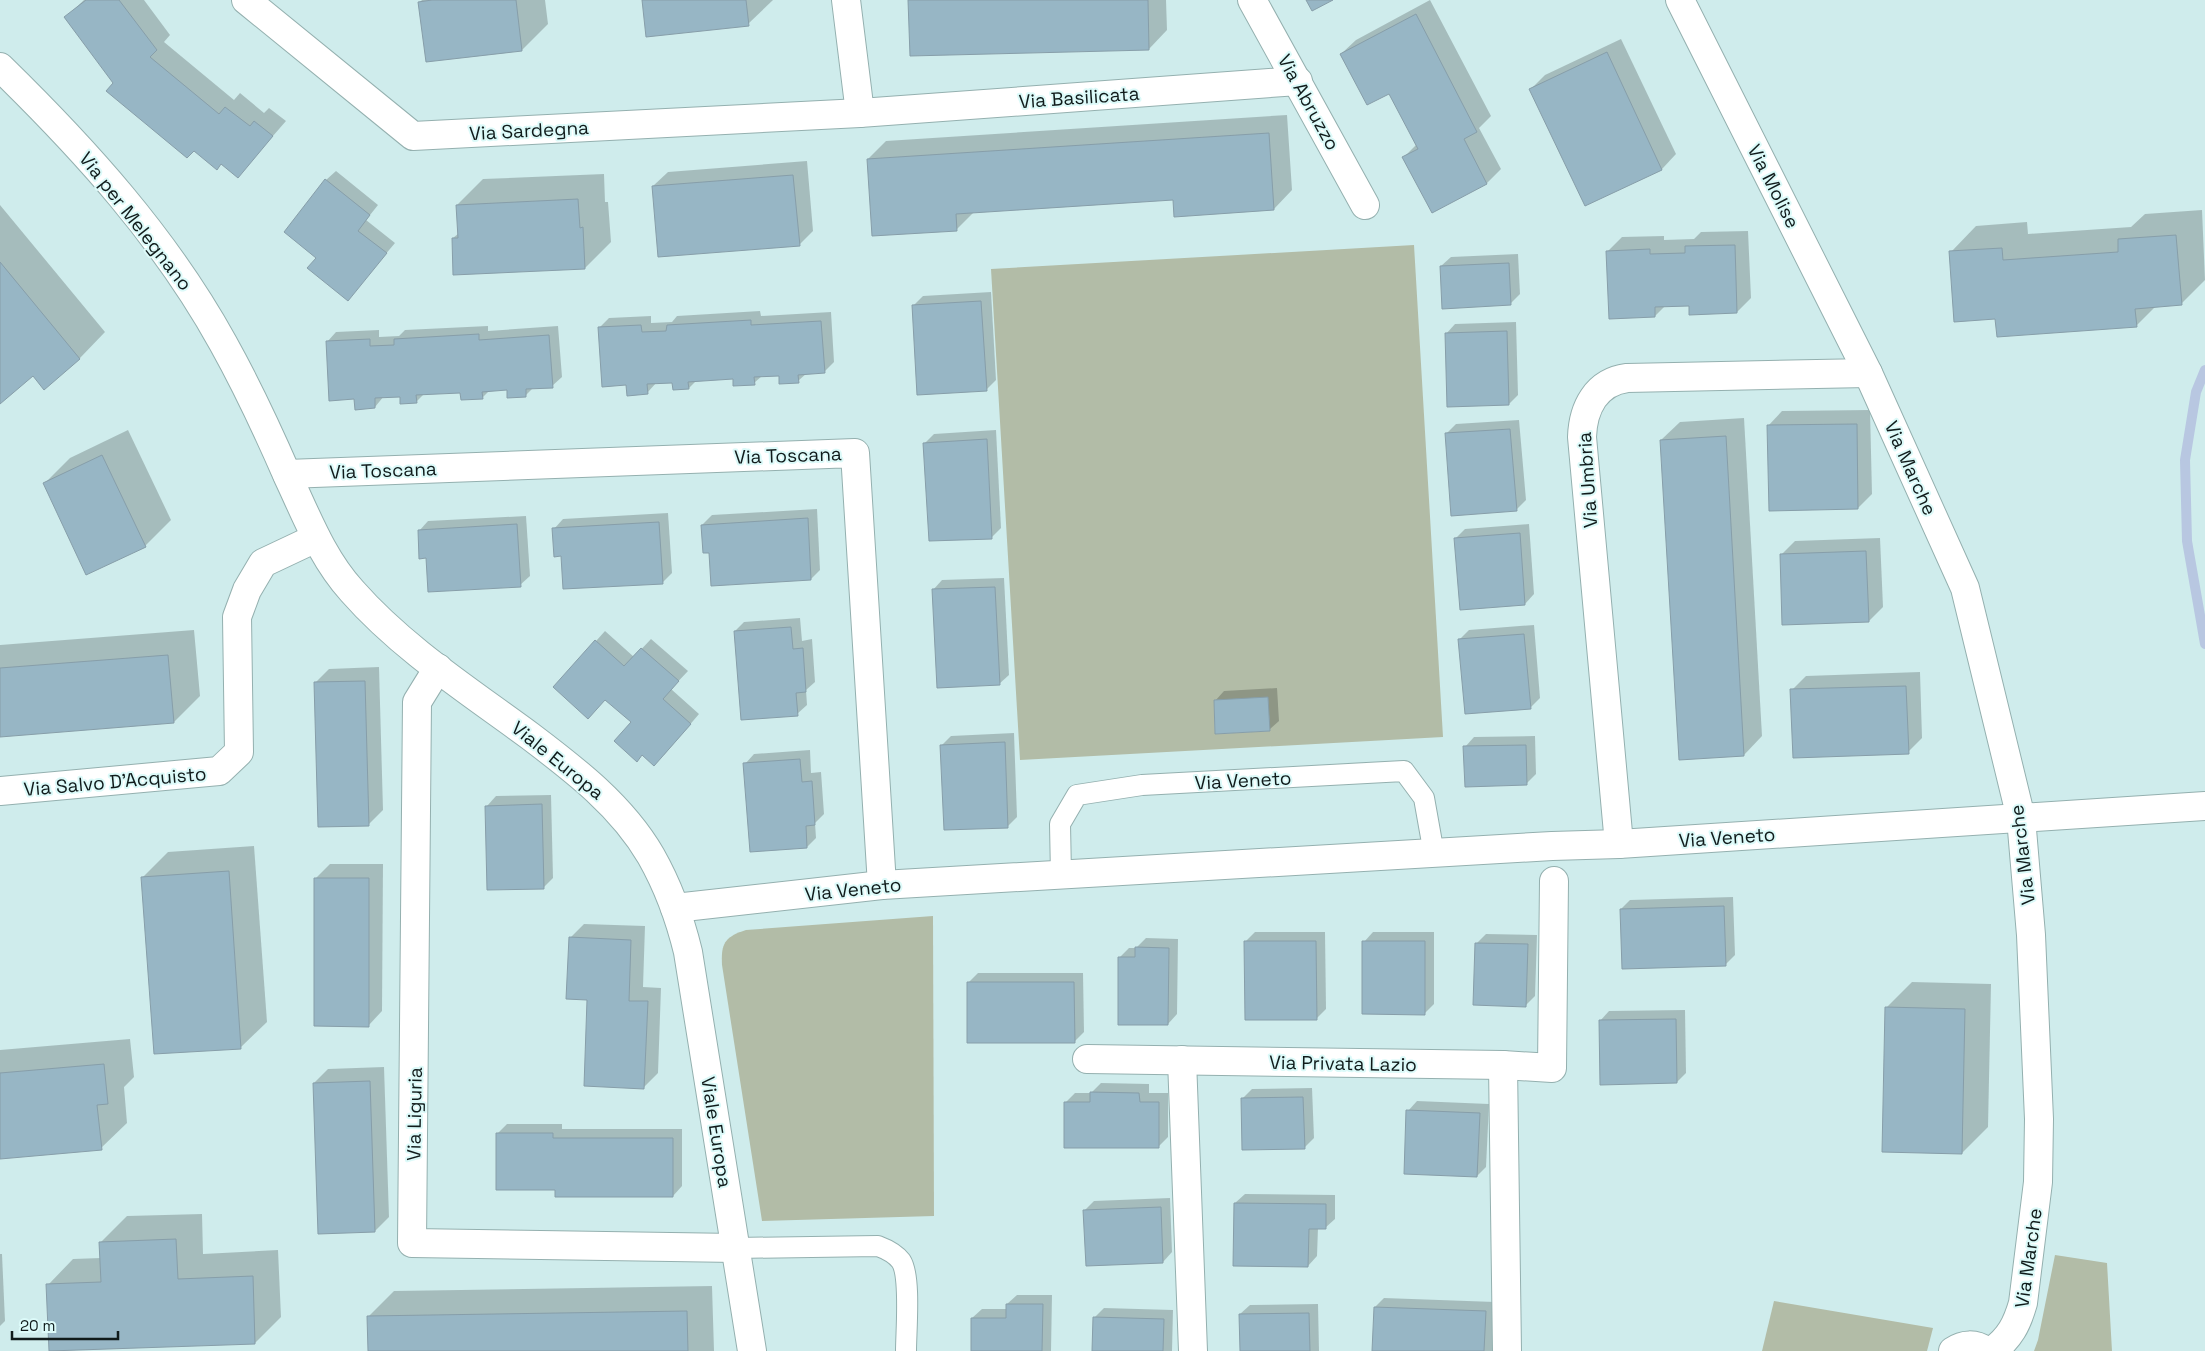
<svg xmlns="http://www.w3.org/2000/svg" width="2205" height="1351" font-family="'Space Grotesk',sans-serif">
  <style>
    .green { fill: #b2bca7; fill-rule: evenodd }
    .shadow { fill: #0003 }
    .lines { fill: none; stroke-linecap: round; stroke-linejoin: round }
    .stream { stroke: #b8c7e1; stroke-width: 10 }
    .building { fill: #97b6c5; stroke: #879ea9 }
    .service-casing { stroke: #94b0af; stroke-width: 22 }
    .minor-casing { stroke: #94b0af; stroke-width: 30 }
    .service { stroke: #fff; stroke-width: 20 }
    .minor { stroke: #fff; stroke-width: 28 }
    .labels { text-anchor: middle; stroke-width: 4; stroke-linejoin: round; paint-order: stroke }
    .street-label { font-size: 19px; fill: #101b1b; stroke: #dcfaf9 }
  </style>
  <rect width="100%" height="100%" fill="#cfecec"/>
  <!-- green -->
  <g class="green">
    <path d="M1414,245l29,492 -423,23 -29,-491zM1268,698l2,33 -55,3 -1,-34z"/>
    <path d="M933,916l1,300 -172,5 -40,-256c-1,-21 2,-28 24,-35z"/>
    <polygon points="2055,1255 2107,1263 2112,1351 2034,1351 2038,1340"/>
    <polygon points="1774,1301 1933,1328 1927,1351 1762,1351"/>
  </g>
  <!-- shadow -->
  <g class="shadow">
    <polygon points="84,0 144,0 170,35 164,42 234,100 240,93 264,113 269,108 286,121 238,176 115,83 65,18"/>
    <polygon points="422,0 545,0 548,24 522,50 420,2"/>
    <polygon points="643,0 773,0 748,24"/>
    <polygon points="910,0 1166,0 1167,30 1149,49"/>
    <polygon points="1430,0 1491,116 1479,128 1501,169 1487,183 1432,211 1404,157 1417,144 1390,92 1341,54 1356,40"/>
    <polygon points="1621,39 1676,154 1662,169 1586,204 1531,89 1545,75"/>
    <polygon points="1287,115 1292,190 1274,209 1174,199 974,212 956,230 868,159 886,141"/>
    <polygon points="807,161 813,231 799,245 653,186 668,172"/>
    <polygon points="336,171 378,205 366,220 395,243 348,299 318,258 326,180"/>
    <polygon points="604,174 605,202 608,202 611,242 585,268 453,238 459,233 457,205 483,179"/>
    <polygon points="0,205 105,332 80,358 44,388 33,375 0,402"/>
    <polygon points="2202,210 2205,280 2181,304 2156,306 2136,326 1997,317 1951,252 1976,226 2027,222 2028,234 2131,227 2145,214"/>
    <polygon points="1748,231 1751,298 1737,312 1691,305 1665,306 1655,316 1608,251 1622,237 1664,236 1664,240 1694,239 1701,232"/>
    <polygon points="1518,254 1520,294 1511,303 1441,266 1451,257"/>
    <polygon points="991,292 996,380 986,390 913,306 923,296"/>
    <polygon points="760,311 761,316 831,312 834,362 824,372 807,373 798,381 780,375 762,376 754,383 734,378 697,380 689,388 673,381 657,382 647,393 628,384 599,328 609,318 651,316 651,323 672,322 677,316"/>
    <polygon points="1516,322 1518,395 1509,404 1446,334 1455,324"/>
    <polygon points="488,326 488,331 558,326 562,377 552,386 534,387 526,395 508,389 490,390 482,398 462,392 424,394 416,402 401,395 384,396 375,407 355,398 327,342 336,332 379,330 379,337 399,336 405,330"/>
    <polygon points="1870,410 1872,494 1858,508 1768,426 1782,411"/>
    <polygon points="1744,418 1762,736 1744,755 1661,440 1680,422"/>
    <polygon points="1519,420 1526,500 1516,510 1446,434 1456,424"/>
    <polygon points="128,430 171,520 145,546 44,484 70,458"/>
    <polygon points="996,430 1001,528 991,538 925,443 934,434"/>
    <polygon points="817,509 820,570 811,579 710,552 702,525 712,515"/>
    <polygon points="668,513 672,573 662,583 562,555 554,529 563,519"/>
    <polygon points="526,516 530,576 520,585 427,557 419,531 428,521"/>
    <polygon points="1529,524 1534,594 1525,604 1456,538 1465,529"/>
    <polygon points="1880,538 1883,607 1869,621 1781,555 1795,541"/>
    <polygon points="1004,578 1009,675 999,684 933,590 942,580"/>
    <polygon points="800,618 802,641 812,639 815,682 806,690 807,705 797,714 735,631 744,622"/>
    <polygon points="1534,625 1540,698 1530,708 1459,640 1469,630"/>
    <polygon points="194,630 200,696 174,722 0,736 0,645"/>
    <polygon points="605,631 634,657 651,639 688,671 671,689 699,714 664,755 633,722 606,698 555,687"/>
    <polygon points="379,667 383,810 369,824 315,683 329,669"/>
    <polygon points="1920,672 1922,738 1908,752 1792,690 1806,676"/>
    <polygon points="1277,688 1279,721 1269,730 1215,701 1224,691"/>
    <polygon points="1014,733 1017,817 1008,826 942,745 951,736"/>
    <polygon points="1535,736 1536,774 1527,783 1465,747 1474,737"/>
    <polygon points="810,750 811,773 821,772 824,814 815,823 816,838 807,847 745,764 754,754"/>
    <polygon points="551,795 553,878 543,888 487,806 496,796"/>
    <polygon points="254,846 267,1022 241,1047 155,1053 142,878 168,852"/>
    <polygon points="330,864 383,864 382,1011 368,1026 315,879"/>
    <polygon points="1733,897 1735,955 1725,965 1621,909 1630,900"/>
    <polygon points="584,924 645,926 643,987 661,988 658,1073 644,1087 588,999 570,938"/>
    <polygon points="1255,932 1325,932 1326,1009 1317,1018 1245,942"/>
    <polygon points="1373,932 1434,932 1434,1004 1425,1013 1364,942"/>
    <polygon points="1486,934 1537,935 1535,996 1525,1006 1477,943"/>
    <polygon points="1146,938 1178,939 1177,1014 1168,1024 1120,957 1129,948 1136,948"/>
    <polygon points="978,973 1083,973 1084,1032 1074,1042 969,982"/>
    <polygon points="1912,982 1991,984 1988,1127 1962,1153 1886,1008"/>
    <polygon points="1685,1010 1686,1073 1677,1082 1600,1021 1609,1011"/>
    <polygon points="130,1039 134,1077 124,1087 127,1123 101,1148 0,1158 0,1050"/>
    <polygon points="384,1067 389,1217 375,1231 314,1083 328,1069"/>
    <polygon points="1101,1083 1149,1084 1149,1093 1168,1093 1168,1137 1159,1146 1065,1103 1075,1093 1091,1093"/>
    <polygon points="1312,1088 1314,1138 1304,1148 1242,1099 1252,1089"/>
    <polygon points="1417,1101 1489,1104 1486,1167 1477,1176 1408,1111"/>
    <polygon points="507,1124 562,1124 562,1129 682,1129 682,1186 673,1196 556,1189 497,1134"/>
    <polygon points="1245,1194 1335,1195 1335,1219 1325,1228 1318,1228 1317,1256 1308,1266 1235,1203"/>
    <polygon points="1170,1198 1172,1252 1163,1262 1085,1210 1094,1201"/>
    <polygon points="202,1214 203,1254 278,1250 281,1317 255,1343 50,1351 48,1285 73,1259 101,1258 101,1242 127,1216"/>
    <polygon points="0,1254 2,1254 5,1321 0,1326"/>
    <polygon points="712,1286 714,1351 369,1351 368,1317 394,1291"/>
    <polygon points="1017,1295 1052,1295 1051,1351 972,1351 972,1318 982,1309 1007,1309 1007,1304"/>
    <polygon points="1384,1298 1495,1302 1493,1351 1373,1351 1375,1307"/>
    <polygon points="1318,1304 1319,1351 1241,1351 1240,1314 1250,1305"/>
    <polygon points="1104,1308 1173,1310 1172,1351 1093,1351 1094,1318"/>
  </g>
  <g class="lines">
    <!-- stream -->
    <polyline class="stream" points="2205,370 2196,392 2185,460 2187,541 2205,644"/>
  </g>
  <!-- building -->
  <g class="building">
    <polygon points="86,0 119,0 157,50 150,57 219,114 225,107 250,126 254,121 273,136 238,178 221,164 217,170 194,151 187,158 106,91 113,83 64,17"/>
    <polygon points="432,0 516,0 522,51 426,62 418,2"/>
    <polygon points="642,0 746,0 749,26 646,37"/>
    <polygon points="908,0 1148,0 1149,50 910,56"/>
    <polygon points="1306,0 1333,0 1312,11"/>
    <polygon points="1416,14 1477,132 1464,139 1487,184 1432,213 1402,157 1418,149 1389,94 1367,105 1340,54"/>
    <polygon points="1607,52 1662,170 1585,206 1529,89"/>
    <polygon points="1269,133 1274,210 1174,217 1173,200 956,214 957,231 872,236 867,159"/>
    <polygon points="793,175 800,246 658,257 652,186"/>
    <polygon points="325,179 370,215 358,231 387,253 348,301 307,268 316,258 284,232"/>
    <polygon points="578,199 580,228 583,227 585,269 453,275 452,238 458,238 456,205"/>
    <polygon points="2176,235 2182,305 2135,309 2137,327 1997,337 1995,319 1954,322 1949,251 2002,248 2003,260 2118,252 2118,239"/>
    <polygon points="1735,245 1737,313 1689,315 1689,306 1655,307 1655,317 1609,319 1606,251 1650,249 1650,254 1685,253 1685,246"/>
    <polygon points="0,262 80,359 44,390 33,376 0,404"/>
    <polygon points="1509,263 1511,305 1442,309 1440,266"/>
    <polygon points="981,301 987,391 917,395 912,305"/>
    <polygon points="751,320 751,325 821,321 825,373 798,375 799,383 779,384 779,376 754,377 755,385 733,386 733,379 688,382 689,389 673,390 672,383 647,384 648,394 627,396 626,385 602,387 598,327 641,325 642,332 666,331 667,325"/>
    <polygon points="1507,331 1509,405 1447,407 1445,333"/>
    <polygon points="479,334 479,340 549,335 553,388 526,389 526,397 507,398 507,390 482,392 483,399 461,400 460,393 416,395 417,403 400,404 400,397 375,398 375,408 355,410 354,399 329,401 326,341 370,339 370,346 394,345 394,339"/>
    <polygon points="1857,424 1858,509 1769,511 1767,425"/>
    <polygon points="1510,429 1517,511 1451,516 1445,433"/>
    <polygon points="1726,436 1744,756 1679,760 1660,440"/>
    <polygon points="987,439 992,539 929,541 923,443"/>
    <polygon points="102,455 146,547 86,575 43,483"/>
    <polygon points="808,518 811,580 711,586 709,553 703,553 701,525"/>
    <polygon points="659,522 663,584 563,589 561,556 554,557 552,528"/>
    <polygon points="517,524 521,587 428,592 426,558 419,559 418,530"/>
    <polygon points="1520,533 1525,605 1460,610 1454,538"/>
    <polygon points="1866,551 1869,622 1782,625 1780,554"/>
    <polygon points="995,587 1000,685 937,688 932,589"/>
    <polygon points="791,627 793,649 803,648 806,692 796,693 798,716 741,720 734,631"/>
    <polygon points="1524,634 1531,709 1465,714 1458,639"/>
    <polygon points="595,640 624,666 641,648 679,681 663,699 691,724 654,766 642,755 637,762 614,741 631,722 605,700 588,719 553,687"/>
    <polygon points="168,655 174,723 0,737 0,668"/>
    <polygon points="365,681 369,826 318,827 314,682"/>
    <polygon points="1906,686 1909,754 1793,758 1790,689"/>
    <polygon points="1268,697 1270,731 1215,734 1214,700"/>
    <polygon points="1005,742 1008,828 944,830 940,745"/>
    <polygon points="1526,745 1527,785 1465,787 1463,746"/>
    <polygon points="800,759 802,782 812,781 815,825 806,826 807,848 750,852 743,763"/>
    <polygon points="542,804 544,889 487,890 485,806"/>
    <polygon points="229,871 241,1049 154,1054 141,877"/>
    <polygon points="314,878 369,878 369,1027 314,1026"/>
    <polygon points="1724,906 1726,966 1622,969 1620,909"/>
    <polygon points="569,937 631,940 629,1001 648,1001 644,1089 584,1086 587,1000 566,999"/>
    <polygon points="1244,941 1316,941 1317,1020 1245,1020"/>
    <polygon points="1362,941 1425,941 1425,1015 1362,1014"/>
    <polygon points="1475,943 1528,944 1526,1007 1473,1005"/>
    <polygon points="1135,947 1169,948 1168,1025 1118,1025 1118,957 1135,957"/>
    <polygon points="967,982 1074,982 1075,1043 967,1043"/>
    <polygon points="1885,1007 1965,1009 1962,1154 1882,1152"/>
    <polygon points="1676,1019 1677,1083 1600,1085 1599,1020"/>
    <polygon points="104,1064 108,1104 97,1105 102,1150 0,1159 0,1073"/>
    <polygon points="370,1081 375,1232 318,1234 313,1083"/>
    <polygon points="1090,1092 1139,1093 1140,1102 1159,1102 1159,1148 1064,1148 1064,1102 1090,1102"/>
    <polygon points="1303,1097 1305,1149 1242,1150 1241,1098"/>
    <polygon points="1406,1110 1480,1113 1477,1177 1404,1174"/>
    <polygon points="496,1133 553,1133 553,1138 673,1138 673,1197 555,1197 555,1190 496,1190"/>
    <polygon points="1234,1203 1326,1204 1326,1229 1309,1229 1308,1267 1233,1266"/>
    <polygon points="1161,1207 1163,1263 1086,1266 1083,1210"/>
    <polygon points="176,1239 178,1279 253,1276 255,1344 49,1351 46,1284 101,1282 99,1242"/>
    <polygon points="1006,1304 1043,1304 1042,1351 971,1351 971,1318 1006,1318"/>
    <polygon points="1374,1307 1486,1311 1484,1351 1372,1351"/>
    <polygon points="687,1311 688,1351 368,1351 367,1316"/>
    <polygon points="1309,1313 1310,1351 1240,1351 1239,1314"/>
    <polygon points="1093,1317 1164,1319 1163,1351 1092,1351"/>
  </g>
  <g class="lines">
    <!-- service casing -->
    <g class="service-casing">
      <g id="service">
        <polyline points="1061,875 1060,824 1077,795 1142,785 1404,771 1424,798 1434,854"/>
        <path d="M736,1248l142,-2c8,3 17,7 23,15 10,15 5,70 5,90"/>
      </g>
    </g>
    <!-- minor casing -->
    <g class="minor-casing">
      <g id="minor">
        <polyline points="246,0 413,136 860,113 1298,81"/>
        <polyline points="846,0 860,113"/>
        <polyline points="1252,0 1365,205"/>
        <path d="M1680,0l188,373 97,215 56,230 10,117 8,184 -1,63 -15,121c-6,21 -13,35 -31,48"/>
        <path d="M0,67c85,83 165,171 223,276 24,43 45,88 65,134 19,40 34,81 64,114 50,57 117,100 178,145 45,34 92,70 121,120 17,30 29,63 37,96l64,399"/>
        <polyline points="287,474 855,453 882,885"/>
        <polyline points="438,668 417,702 412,1243 736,1248"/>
        <polyline points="0,791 219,771 239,752 237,617 247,590 263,563 316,538"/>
        <path d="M1619,844l-37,-407c1,-29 14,-55 45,-59l241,-5"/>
        <polyline points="675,908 882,885 1552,846 1619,844 2205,806"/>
        <polyline points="1087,1059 1503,1065 1552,1068 1554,881"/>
        <polyline points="1182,1060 1193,1351"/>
        <polyline points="1503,1065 1507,1351"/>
        <path d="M1953,1351c10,-7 22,-8 33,0"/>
      </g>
    </g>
    <!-- service -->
    <use href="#service" class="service"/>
    <!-- minor -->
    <use href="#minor" class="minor"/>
  </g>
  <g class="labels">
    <!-- street labels -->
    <g class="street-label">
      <text transform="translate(1079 97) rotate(-4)" y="7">Via Basilicata</text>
      <text transform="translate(1309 102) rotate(61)" y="7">Via Abruzzo</text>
      <text transform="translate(529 130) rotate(-3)" y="7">Via Sardegna</text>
      <text transform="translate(1774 186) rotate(63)" y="7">Via Molise</text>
      <text transform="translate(136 221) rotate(52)" y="7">Via per Melegnano</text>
      <text transform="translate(788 455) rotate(-2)" y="7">Via Toscana</text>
      <text transform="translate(1911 468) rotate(66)" y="7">Via Marche</text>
      <text transform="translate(383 470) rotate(-2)" y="7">Via Toscana</text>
      <text transform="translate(1587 480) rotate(-94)" y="7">Via Umbria</text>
      <text transform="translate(558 760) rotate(39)" y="7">Viale Europa</text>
      <text transform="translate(1243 780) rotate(-3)" y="7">Via Veneto</text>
      <text transform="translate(115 781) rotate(-5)" y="7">Via Salvo D'Acquisto</text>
      <text transform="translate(1727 837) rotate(-4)" y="7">Via Veneto</text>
      <text transform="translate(2022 855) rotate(-97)" y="7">Via Marche</text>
      <text transform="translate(853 889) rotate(-6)" y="7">Via Veneto</text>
      <text transform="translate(1343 1063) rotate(1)" y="7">Via Privata Lazio</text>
      <text transform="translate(414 1114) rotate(-89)" y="7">Via Liguria</text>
      <text transform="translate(717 1132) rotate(81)" y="7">Viale Europa</text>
      <text transform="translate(2028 1258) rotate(-82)" y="7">Via Marche</text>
    </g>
  </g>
  <!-- scale -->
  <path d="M12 1331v8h106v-8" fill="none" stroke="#101b1b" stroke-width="2.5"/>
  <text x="20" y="1331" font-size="15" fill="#101b1b" stroke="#dcfaf9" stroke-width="4" paint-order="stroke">20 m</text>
</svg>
